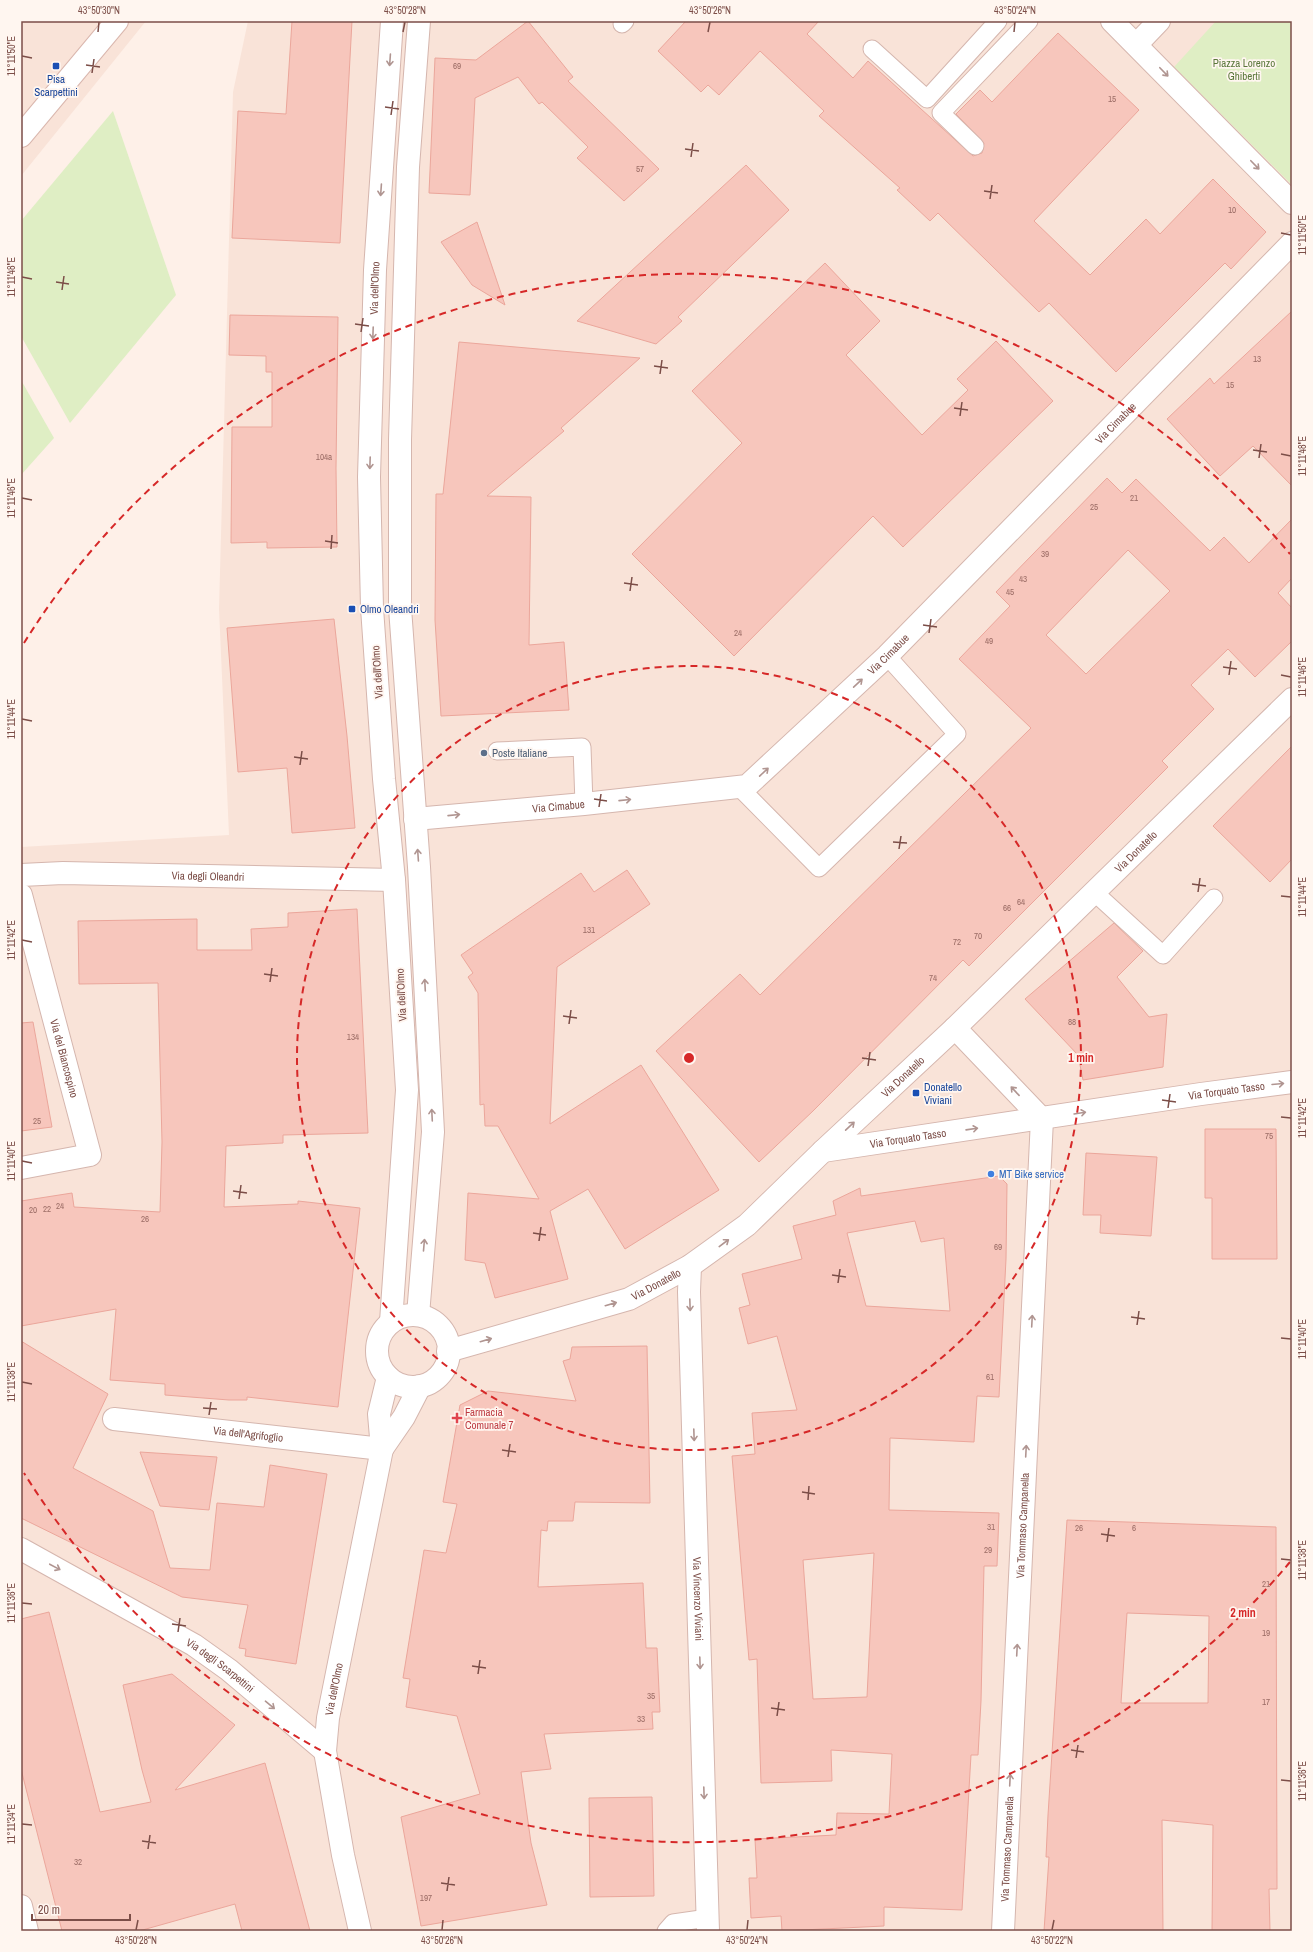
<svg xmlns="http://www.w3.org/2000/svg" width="1313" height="1952" font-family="'Archivo Narrow',sans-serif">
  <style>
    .residential { fill: #f9e3d8 }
    .green { fill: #dfeec4 }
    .building { fill: #f7c6bc; stroke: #eba69b; fill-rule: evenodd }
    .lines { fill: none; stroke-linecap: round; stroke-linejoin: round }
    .service-casing { stroke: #d5b6ae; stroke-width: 19 }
    .minor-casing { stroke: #d5b6ae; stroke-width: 24 }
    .tertiary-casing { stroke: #d5b6ae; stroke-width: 24 }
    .secondary-casing { stroke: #dab7ae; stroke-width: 24 }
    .service { stroke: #fff; stroke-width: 17 }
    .minor { stroke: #fff; stroke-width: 22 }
    .tertiary { stroke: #fff; stroke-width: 22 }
    .secondary { stroke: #fff; stroke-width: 22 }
    .oneway { stroke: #b09591 }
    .ticks { fill: none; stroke: #7c4e48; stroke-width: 1.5 }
    .ring { fill: none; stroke: #d62828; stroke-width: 2; stroke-dasharray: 7 5 }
    .transit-dot { fill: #1a4fb4; stroke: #fff6f0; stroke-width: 1.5 }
    .service-dot { fill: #5c6f8a; stroke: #fff6f0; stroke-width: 1.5 }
    .shop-dot { fill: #3f7fe0; stroke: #fff6f0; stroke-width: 1.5 }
    .health-dot { fill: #e0444e; stroke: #fff6f0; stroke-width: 1.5 }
    .labels { text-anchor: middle; stroke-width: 3.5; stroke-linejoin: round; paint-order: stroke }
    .number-label { font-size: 9px; fill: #9b6c65 }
    .park-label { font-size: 11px; fill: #5a773a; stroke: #fff6f0 }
    .transit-label { font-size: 11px; fill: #164399; stroke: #fff6f0; text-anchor: start }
    .street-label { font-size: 11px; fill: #7c4e48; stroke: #fff6f0 }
    .service-label { font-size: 11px; fill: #4e5e75; stroke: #fff6f0; text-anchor: start }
    .shop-label { font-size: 11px; fill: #366cbe; stroke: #fff6f0; text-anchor: start }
    .health-label { font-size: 11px; fill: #be3a42; stroke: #fff6f0; text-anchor: start }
    .centre { fill: #d62828; stroke: #fff6f0; stroke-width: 2 }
    .ring-label { font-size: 12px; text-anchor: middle; font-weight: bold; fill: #d62828; stroke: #fff6f0; stroke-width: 3.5; stroke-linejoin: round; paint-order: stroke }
    .neatline { fill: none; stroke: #7c4e48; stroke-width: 1.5 }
    .ticks-label { font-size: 10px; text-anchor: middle; fill: #7c4e48 }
  </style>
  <rect width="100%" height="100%" fill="#fef0e8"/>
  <!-- residential -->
  <g class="residential">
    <polygon points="21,21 146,21 21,176"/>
    <polygon points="248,21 1292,21 1292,1931 21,1931 21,847 229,835 219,609 233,92"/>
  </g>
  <!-- green -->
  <g class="green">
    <polygon points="1216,21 1292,21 1292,185 1174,67"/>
    <polygon points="113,111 176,295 70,423 21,336 21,221"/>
    <polygon points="21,380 54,438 21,475"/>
  </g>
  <!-- building -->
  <g class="building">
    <polygon points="292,21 352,21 340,243 232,238 238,111 286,114"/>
    <polygon points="528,21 573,77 568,81 659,169 624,201 577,158 588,147 542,102 539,104 518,77 475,98 470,195 429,193 435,58 476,60"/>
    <polygon points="686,21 819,21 807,34 853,78 868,61 973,156 982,153 984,143 956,114 980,90 992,102 1058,33 1139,110 1034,221 1090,275 1146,219 1160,234 1213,179 1266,232 1231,269 1225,263 1116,372 1049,303 1039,312 938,213 930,221 897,190 900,188 819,116 824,111 760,51 719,95 708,85 701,92 658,51"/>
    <polygon points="746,165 789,210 678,317 682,321 656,344 577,321"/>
    <polygon points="477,222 505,305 472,285 441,242"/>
    <polygon points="825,263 880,321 846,355 922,435 968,390 957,379 996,341 1053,401 903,547 873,516 734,656 632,554 742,443 692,391"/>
    <polygon points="1292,311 1292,486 1253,446 1220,476 1167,419 1210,378 1214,384"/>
    <polygon points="230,315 338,317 336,468 337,547 267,548 267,542 231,543 232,427 272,427 272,372 266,372 266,356 229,355"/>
    <polygon points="459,342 640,358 561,428 564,431 487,496 531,497 529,645 564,642 569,710 441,716 435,620 436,494 443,494"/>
    <path d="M1107,478l15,15 14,-14 74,72 14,-14 25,26 43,-44v59l-14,15 14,15v33l-37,36 -27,-28 -37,36 23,24 -52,52 6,6 -199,199 -6,-6 -150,151 -54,51 -103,-111 84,-77 20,21 271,-267 -72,-69 51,-53 -14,-14zM1128,550l42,41 -84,83 -40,-39z"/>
    <polygon points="334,619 347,736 355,828 292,833 287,768 238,772 227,628"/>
    <polygon points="1292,746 1292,859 1270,882 1213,826"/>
    <polygon points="627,870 650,904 557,967 550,1124 641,1065 719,1190 625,1249 588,1189 550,1211 568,1279 495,1298 485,1263 465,1260 468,1193 539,1199 498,1126 485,1126 484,1104 480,1105 478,993 468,977 473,973 461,955 581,873 594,892"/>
    <polygon points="357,909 368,1133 283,1135 283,1143 226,1146 224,1207 298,1204 298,1201 360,1208 338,1407 247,1397 247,1400 229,1400 165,1395 165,1384 110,1380 116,1309 21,1326 21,1201 72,1193 74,1207 160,1212 162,1142 158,983 79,984 78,921 197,919 197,950 252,950 251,929 288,927 288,913"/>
    <polygon points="1114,923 1143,951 1117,977 1149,1017 1167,1014 1163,1067 1083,1080 1078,1055 1025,999"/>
    <polygon points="33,1022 52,1127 21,1131 21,1023"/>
    <polygon points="1205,1129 1276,1129 1277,1259 1212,1259 1212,1198 1205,1198"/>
    <polygon points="1086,1153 1157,1157 1151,1236 1100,1233 1101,1215 1083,1215"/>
    <path d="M999,1176l8,8 -1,75 -7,138 -22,-1 -3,46 -84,-4 -1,72 110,3 -2,53h-13l-3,135 -3,54h-7l-9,155 -78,-3v19l-102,5 -1,-15 -30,2 -2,-40h8l-2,-39 81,-4 1,-22 52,1 3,-60 -61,-4 1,31 -71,2 -4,-124 -8,1 -17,-204 23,-2 -3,-41 45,-3 -20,-74 -29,8 -9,-36 11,-3 -8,-31 60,-15 -9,-33 43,-11 -3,-14 27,-13 1,8zM915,1221l6,21 23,-4 6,73 -84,-5 -19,-73zM874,1553l-7,144 -54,2 -10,-139z"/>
    <polygon points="21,1341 108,1394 73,1468 153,1511 170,1568 210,1570 217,1503 264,1507 270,1465 327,1474 296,1664 245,1656 246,1649 239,1648 248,1605 182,1597 21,1518"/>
    <polygon points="647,1346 650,1503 575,1502 573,1521 548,1521 547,1531 541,1530 538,1587 643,1583 646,1648 657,1648 660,1712 652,1712 653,1729 544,1734 551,1769 521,1772 531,1843 547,1905 421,1926 401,1817 480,1794 457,1716 406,1707 410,1679 403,1678 424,1550 446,1553 457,1504 443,1502 460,1405 488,1391 576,1401 563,1361 570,1359 572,1347"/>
    <polygon points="140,1452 217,1457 209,1510 160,1506"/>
    <path d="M1067,1520l209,7 1,362h-8l1,42h-58l1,-106 -51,-5 1,111h-119l5,-74h-3l2,-42zM1127,1613l82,3 -1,87h-87z"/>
    <polygon points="49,1612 100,1812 151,1802 142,1770 123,1685 172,1674 235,1725 175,1790 265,1763 310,1931 242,1931 235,1904 139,1931 62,1931 21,1769 21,1619"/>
    <polygon points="652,1797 654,1896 590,1897 589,1798"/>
  </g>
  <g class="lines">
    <!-- service casing -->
    <g class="service-casing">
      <g id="service">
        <polyline points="622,24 625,21"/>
        <polyline points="872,49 927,99 998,21"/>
        <polyline points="975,146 941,113 1029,21"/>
        <polyline points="497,751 582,747 584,804"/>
        <polyline points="740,788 819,868 957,734 887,656"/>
        <polyline points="1094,892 1163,955 1214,898"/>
        <polyline points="666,1931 673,1923 708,1918"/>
      </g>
    </g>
    <!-- minor casing -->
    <g class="minor-casing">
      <g id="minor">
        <polyline points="1112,21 1292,203"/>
        <polyline points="1137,44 1159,21"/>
        <path id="s1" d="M415,819l169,-15 163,-18 140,-130 405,-413"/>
        <path id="s2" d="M21,875l42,-2 331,7"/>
        <path id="s3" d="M21,895l69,260 -69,13"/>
        <polyline points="955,1028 1042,1119"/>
        <path id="s4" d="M823,1151l378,-57 91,-12"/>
        <path id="s5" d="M690,1266l-1,26 19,639"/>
        <path id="s6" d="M448,1351l181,-52 61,-33 57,-41 76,-74 132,-123 337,-329"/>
        <path id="s7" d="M114,1419l268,30"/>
        <path id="s8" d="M21,1549l173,96 35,25 96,81"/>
        <polyline points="21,1906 27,1931"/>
        <path id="s9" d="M1003,1931l39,-812"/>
      </g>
    </g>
    <!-- tertiary casing -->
    <g class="tertiary-casing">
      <g id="tertiary">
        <polyline points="418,1315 433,1132 419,867 400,608 400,440 408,167 419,21"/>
        <circle cx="413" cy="1351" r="36"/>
        <path id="s10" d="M391,1322l16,-232 -13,-210 -10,-101 -12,-171 -3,-131 6,-207 17,-249"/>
        <polyline points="382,1449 404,1417 420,1386"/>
        <path id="s11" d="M360,1931l-17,-76 -18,-104 3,-33 54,-269 -3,-35 9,-37"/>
      </g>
    </g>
    <!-- secondary casing -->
    <g class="secondary-casing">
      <polyline id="secondary" points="21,136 117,21"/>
    </g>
    <!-- service -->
    <use href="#service" class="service"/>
    <!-- minor -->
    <use href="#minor" class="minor"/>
    <!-- tertiary -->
    <use href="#tertiary" class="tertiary"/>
    <!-- secondary -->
    <use href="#secondary" class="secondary"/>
  </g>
  <!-- one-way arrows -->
  <defs><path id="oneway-shaft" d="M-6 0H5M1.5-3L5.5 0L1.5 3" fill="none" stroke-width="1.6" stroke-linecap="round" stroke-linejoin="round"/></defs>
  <g class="oneway">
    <use href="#oneway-shaft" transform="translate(390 60) rotate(94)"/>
    <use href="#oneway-shaft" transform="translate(1164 72) rotate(46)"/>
    <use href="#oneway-shaft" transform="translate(1255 165) rotate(46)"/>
    <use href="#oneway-shaft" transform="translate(381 190) rotate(94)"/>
    <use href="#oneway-shaft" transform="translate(373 333) rotate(92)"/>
    <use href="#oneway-shaft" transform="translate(370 463) rotate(92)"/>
    <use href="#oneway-shaft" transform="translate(858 683) rotate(-43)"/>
    <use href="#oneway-shaft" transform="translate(764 772) rotate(-43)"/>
    <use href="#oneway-shaft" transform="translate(625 800) rotate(-6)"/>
    <use href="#oneway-shaft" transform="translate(454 815) rotate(-6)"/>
    <use href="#oneway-shaft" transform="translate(418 855) rotate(-94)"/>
    <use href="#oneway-shaft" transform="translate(425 985) rotate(-93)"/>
    <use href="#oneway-shaft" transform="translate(1278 1084) rotate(-5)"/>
    <use href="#oneway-shaft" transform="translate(1015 1091) rotate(-133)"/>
    <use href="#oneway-shaft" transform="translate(1080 1113) rotate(-9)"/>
    <use href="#oneway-shaft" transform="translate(432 1115) rotate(-93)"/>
    <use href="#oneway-shaft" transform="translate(850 1126) rotate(-43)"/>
    <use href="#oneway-shaft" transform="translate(972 1129) rotate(-8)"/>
    <use href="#oneway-shaft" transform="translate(724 1243) rotate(-37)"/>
    <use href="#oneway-shaft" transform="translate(424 1245) rotate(-85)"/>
    <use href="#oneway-shaft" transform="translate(611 1304) rotate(-16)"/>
    <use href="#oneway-shaft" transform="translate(690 1305) rotate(88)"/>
    <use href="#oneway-shaft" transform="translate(1032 1321) rotate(-87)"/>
    <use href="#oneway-shaft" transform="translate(486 1340) rotate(-16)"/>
    <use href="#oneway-shaft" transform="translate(694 1435) rotate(88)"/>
    <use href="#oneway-shaft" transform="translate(1026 1451) rotate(-87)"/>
    <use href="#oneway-shaft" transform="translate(55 1567) rotate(28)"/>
    <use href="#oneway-shaft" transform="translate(1017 1650) rotate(-87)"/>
    <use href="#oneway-shaft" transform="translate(700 1663) rotate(88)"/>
    <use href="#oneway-shaft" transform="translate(270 1705) rotate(40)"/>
    <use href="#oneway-shaft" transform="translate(1010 1780) rotate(-87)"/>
    <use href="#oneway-shaft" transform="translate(704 1793) rotate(88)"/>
  </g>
  <!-- ticks -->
  <path class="ticks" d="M98,32l1,-10M403,32l2,-10M708,32l2,-10M1014,32l1,-10M22,56l10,2M86,65l14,2M92,73l2,-14M385,107l14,2M391,115l2,-14M685,149l14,2M691,157l2,-14M984,191l14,2M990,199l2,-14M1281,233l10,2M22,277l10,2M56,282l13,2M62,290l2,-14M355,324l14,2M361,332l2,-14M654,366l14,2M660,374l2,-14M954,408l14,2M960,416l2,-14M1253,450l14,2M1281,454l10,2M1259,458l2,-14M22,498l10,2M325,541l13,2M331,549l1,-14M624,583l14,2M630,591l2,-14M923,625l14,2M929,633l2,-14M1223,667l14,2M1229,675l2,-14M1281,675l10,2M22,719l10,2M294,757l14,2M300,765l2,-14M594,799l13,2M599,807l2,-13M893,842l14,1M899,849l2,-13M1192,884l14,2M1198,892l2,-14M1281,896l10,1M22,940l10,2M264,974l14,2M270,982l2,-14M563,1016l14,2M569,1024l2,-14M862,1058l14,2M868,1066l2,-14M1162,1100l14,2M1168,1108l2,-14M1281,1117l10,1M22,1161l10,2M233,1191l14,2M239,1199l2,-14M533,1233l13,2M539,1241l2,-14M832,1275l14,2M838,1283l2,-14M1131,1317l14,2M1137,1325l2,-14M1281,1338l10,1M22,1382l10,2M203,1408l14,1M209,1415l2,-13M502,1450l14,2M508,1457l2,-13M802,1492l13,2M808,1500l1,-14M1101,1534l14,2M1107,1542l2,-14M1281,1559l10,1M22,1603l10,1M172,1624l14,2M178,1632l2,-14M472,1666l14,2M478,1674l2,-14M771,1708l14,2M777,1716l2,-14M1071,1750l13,2M1076,1758l2,-13M1281,1780l10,1M22,1824l10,1M142,1841l14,2M148,1849l2,-14M441,1883l14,2M447,1891l2,-14M136,1930l2,-10M442,1930l1,-10M747,1930l1,-10M1052,1930l2,-10"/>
  <!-- distance rings -->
  <g class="ring">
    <circle cx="689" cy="1058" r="392"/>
    <path d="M1290 1562A784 784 0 0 1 24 1473M24 643A784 784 0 0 1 1290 554"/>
  </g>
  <!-- markers -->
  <g class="transit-dot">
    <rect x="52" y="62" width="8" height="8" rx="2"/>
    <rect x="348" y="605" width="8" height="8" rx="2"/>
    <rect x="912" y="1089" width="8" height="8" rx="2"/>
  </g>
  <circle class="service-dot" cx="484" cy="753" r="4"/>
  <circle class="shop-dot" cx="991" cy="1174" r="4"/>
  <path class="health-dot" d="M455 1412h4v4h4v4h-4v4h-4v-4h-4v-4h4z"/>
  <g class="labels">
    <!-- number labels -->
    <g class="number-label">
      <text x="457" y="69">69</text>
      <text x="1112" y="102">15</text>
      <text x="640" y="172">57</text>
      <text x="1232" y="213">10</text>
      <text x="1257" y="362">13</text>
      <text x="1230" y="388">15</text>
      <text x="324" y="460">104a</text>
      <text x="1134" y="501">21</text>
      <text x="1094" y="510">25</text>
      <text x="1045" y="557">39</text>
      <text x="1023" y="582">43</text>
      <text x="1010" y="595">45</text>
      <text x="738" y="636">24</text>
      <text x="989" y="644">49</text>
      <text x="1021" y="905">64</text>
      <text x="1007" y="911">66</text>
      <text x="589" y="933">131</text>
      <text x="978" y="939">70</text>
      <text x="957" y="945">72</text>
      <text x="933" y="981">74</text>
      <text x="1072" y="1025">88</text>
      <text x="353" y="1040">134</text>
      <text x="37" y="1124">25</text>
      <text x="1269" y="1139">75</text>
      <text x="60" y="1209">24</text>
      <text x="47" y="1212">22</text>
      <text x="33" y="1213">20</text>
      <text x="145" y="1222">26</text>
      <text x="998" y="1250">69</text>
      <text x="990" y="1380">61</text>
      <text x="991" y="1530">31</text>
      <text x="1079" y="1531">26</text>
      <text x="1134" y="1531">6</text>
      <text x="988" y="1553">29</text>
      <text x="1266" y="1587">21</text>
      <text x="1266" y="1636">19</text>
      <text x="651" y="1699">35</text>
      <text x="1266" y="1705">17</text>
      <text x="641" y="1722">33</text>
      <text x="78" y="1865">32</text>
      <text x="426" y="1901">197</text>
    </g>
    <!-- park labels -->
    <g class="park-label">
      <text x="1244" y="67">Piazza Lorenzo<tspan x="1244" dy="13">Ghiberti</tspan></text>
    </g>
    <!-- transit labels -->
    <g class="transit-label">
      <text x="56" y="83" text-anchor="middle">Pisa<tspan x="56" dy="13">Scarpettini</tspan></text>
      <text x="360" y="613">Olmo Oleandri</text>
      <text x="924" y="1091">Donatello<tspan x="924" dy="13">Viviani</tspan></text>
    </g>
    <!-- street labels -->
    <g class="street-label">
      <text dy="4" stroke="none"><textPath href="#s10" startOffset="1036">Via dell'Olmo</textPath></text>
      <text dy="4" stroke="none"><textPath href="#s1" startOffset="851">Via Cimabue</textPath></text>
      <text dy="4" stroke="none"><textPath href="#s1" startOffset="527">Via Cimabue</textPath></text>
      <text transform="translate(377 672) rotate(-94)" y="4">Via dell'Olmo</text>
      <text dy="4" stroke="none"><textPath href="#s1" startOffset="144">Via Cimabue</textPath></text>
      <text dy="4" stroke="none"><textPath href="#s6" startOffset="867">Via Donatello</textPath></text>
      <text dy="4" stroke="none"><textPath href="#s2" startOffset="187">Via degli Oleandri</textPath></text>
      <text transform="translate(401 995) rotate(-93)" y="4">Via dell'Olmo</text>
      <text dy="4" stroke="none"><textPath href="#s3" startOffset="169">Via del Biancospino</textPath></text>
      <text dy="4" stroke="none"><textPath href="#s6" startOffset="543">Via Donatello</textPath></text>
      <text dy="4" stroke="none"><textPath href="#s4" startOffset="408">Via Torquato Tasso</textPath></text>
      <text dy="4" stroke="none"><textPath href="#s4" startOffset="86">Via Torquato Tasso</textPath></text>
      <text dy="4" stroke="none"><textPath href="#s6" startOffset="219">Via Donatello</textPath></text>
      <text dy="4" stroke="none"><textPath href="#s7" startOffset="135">Via dell'Agrifoglio</textPath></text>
      <text dy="4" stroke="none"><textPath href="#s9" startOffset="406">Via Tommaso Campanella</textPath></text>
      <text dy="4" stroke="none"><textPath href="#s5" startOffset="333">Via Vincenzo Viviani</textPath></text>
      <text dy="4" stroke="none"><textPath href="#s8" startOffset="231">Via degli Scarpettini</textPath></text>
      <text dy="4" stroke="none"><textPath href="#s11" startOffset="246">Via dell'Olmo</textPath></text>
      <text dy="4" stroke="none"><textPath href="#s9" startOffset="82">Via Tommaso Campanella</textPath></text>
    </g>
    <!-- service labels -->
    <g class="service-label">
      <text x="492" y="757">Poste Italiane</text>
    </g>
    <!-- shop labels -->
    <g class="shop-label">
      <text x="999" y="1178">MT Bike service</text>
    </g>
    <!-- health labels -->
    <g class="health-label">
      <text x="465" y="1416">Farmacia<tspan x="465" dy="13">Comunale 7</tspan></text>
    </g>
  </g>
  <circle cx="689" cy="1058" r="6" class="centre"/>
  <g class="ring-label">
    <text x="1081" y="1062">1 min</text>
    <text x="1243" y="1617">2 min</text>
  </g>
  <!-- border -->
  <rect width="1313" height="1952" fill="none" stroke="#fff6f0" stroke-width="44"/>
  <!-- scale -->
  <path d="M32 1914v6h98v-6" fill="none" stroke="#7c4e48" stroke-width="2"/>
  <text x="38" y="1914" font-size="12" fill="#7c4e48" stroke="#fff6f0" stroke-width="3" paint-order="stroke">20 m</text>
  <rect x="22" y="22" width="1269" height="1908" class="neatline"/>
  <g class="ticks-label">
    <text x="99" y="14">43°50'30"N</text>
    <text x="405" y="14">43°50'28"N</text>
    <text x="710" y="14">43°50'26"N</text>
    <text x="1015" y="14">43°50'24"N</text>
    <text transform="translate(11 56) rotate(-90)" y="4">11°11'50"E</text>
    <text transform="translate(1302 235) rotate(-90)" y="4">11°11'50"E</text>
    <text transform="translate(11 277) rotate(-90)" y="4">11°11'48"E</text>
    <text transform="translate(1302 456) rotate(-90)" y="4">11°11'48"E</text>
    <text transform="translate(11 498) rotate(-90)" y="4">11°11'46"E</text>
    <text transform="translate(1302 677) rotate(-90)" y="4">11°11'46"E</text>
    <text transform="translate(11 719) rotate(-90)" y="4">11°11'44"E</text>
    <text transform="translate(1302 897) rotate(-90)" y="4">11°11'44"E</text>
    <text transform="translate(11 940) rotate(-90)" y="4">11°11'42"E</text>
    <text transform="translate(1302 1118) rotate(-90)" y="4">11°11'42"E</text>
    <text transform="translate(11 1161) rotate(-90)" y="4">11°11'40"E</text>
    <text transform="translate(1302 1339) rotate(-90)" y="4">11°11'40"E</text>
    <text transform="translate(11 1382) rotate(-90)" y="4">11°11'38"E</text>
    <text transform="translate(1302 1560) rotate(-90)" y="4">11°11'38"E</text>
    <text transform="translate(11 1603) rotate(-90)" y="4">11°11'36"E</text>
    <text transform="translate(1302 1781) rotate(-90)" y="4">11°11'36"E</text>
    <text transform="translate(11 1824) rotate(-90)" y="4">11°11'34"E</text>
    <text x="136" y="1944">43°50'28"N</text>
    <text x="442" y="1944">43°50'26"N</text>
    <text x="747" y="1944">43°50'24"N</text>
    <text x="1052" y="1944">43°50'22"N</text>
  </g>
</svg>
